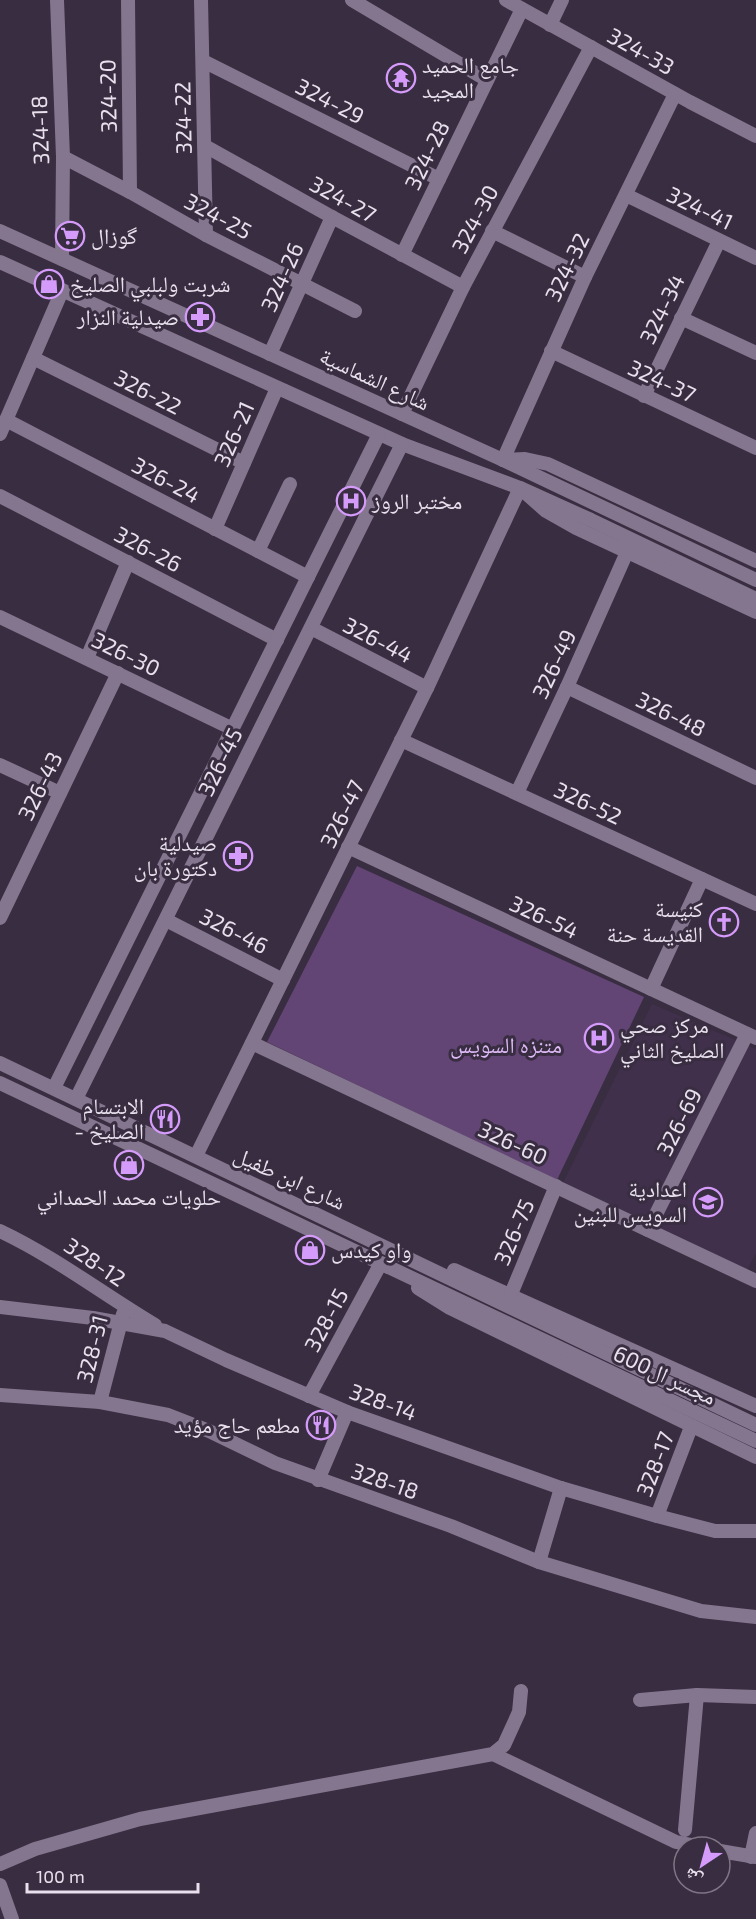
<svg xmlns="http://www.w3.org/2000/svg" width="756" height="1919" font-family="'Exo 2','Noto Naskh Arabic',sans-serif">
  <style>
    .built { fill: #40304b }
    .green { fill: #624575 }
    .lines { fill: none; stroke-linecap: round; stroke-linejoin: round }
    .minor { stroke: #84768e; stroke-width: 14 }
    .labels { text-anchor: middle; stroke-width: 6; stroke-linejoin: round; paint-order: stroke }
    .street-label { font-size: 22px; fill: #e8e0ed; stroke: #392d41 }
    .poi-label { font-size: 22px; fill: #e8e0ed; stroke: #392d41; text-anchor: start }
    .park-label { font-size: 22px; fill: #debaf7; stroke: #392d41 }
  </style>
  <rect width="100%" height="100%" fill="#392d41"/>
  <!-- built -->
  <polygon class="built" points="652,1004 756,1049 756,1253 746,1272 563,1183"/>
  <!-- green -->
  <polygon class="green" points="357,866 644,997 557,1180 267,1042"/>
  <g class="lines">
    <!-- minor -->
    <g class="minor">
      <polyline points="57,0 63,157 62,259"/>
      <polyline points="128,0 130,192"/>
      <polyline points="201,0 206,235"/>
      <polyline points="352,0 487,80"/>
      <polyline points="506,0 690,102 756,136"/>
      <polyline points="550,25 562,0"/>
      <polyline points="203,61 439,179"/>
      <polyline points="675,94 585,277 503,460 525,459 548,464 756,561"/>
      <polyline points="205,146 332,217 463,287"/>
      <polyline points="63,157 130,192 206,235 355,311"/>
      <polyline points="626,195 756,258"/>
      <polyline points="0,231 503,460 756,580"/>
      <polyline points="492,231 585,277"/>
      <polyline points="402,255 522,9"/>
      <polyline points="0,262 402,444 520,488 591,520 756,599"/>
      <polyline points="681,318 756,353"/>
      <polyline points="551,351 756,448"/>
      <polyline points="270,354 332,217"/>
      <polyline points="33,358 244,463"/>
      <polyline points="644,396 719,241"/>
      <polyline points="402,414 463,287 591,47"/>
      <polyline points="6,420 308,577"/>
      <polyline points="0,434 62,291"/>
      <polyline points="0,496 277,640"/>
      <polyline points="215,529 277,388"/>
      <polyline points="258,551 290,484"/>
      <polyline points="0,617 233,729"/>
      <polyline points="311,628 427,688"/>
      <polyline points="87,658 128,562"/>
      <polyline points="567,687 756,778"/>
      <polyline points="401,740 756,904"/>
      <polyline points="0,765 60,793"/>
      <polyline points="517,793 567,687 627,552"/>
      <polyline points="348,847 756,1038"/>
      <polyline points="0,918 118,673"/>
      <polyline points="166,920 283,980"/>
      <polyline points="651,989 702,879"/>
      <polyline points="252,1043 756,1281"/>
      <polyline points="0,1063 756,1425"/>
      <polyline points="0,1083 756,1441"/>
      <polyline points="54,1088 379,434"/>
      <polyline points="76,1099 402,444"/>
      <polyline points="196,1156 427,688 520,488 546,511 576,528 756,612"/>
      <polyline points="648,1230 747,1034"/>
      <path d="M0,1231c55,26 103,63 155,94"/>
      <polyline points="454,1270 756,1406"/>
      <polyline points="418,1288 450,1308 756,1457"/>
      <polyline points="511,1294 556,1186"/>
      <polyline points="0,1307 93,1318 165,1331 226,1360 347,1412 561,1488 657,1516 715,1531 756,1531"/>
      <polyline points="0,1395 100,1402 168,1415 209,1431 275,1463 451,1526 539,1562 701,1611 756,1617"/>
      <polyline points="309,1396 381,1263 388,1267"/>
      <polyline points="100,1402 123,1314"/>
      <polyline points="318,1480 347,1412"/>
      <polyline points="657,1516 691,1427"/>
      <polyline points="539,1562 561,1488"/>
      <polyline points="640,1700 697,1695"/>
      <polyline points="493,1754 676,1842 702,1847"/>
      <polyline points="685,1830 697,1695 756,1697"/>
      <polyline points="720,1851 756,1857"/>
      <polyline points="751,1857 756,1833"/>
      <polyline points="0,1864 35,1849 140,1819 493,1754 504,1745 519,1712 521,1691"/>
      <polyline points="0,1885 12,1919"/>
    </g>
  </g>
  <!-- icons -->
  <defs>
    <g id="temple-ring" transform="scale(1.5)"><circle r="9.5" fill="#392d41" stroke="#d59bfb" stroke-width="1.5"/><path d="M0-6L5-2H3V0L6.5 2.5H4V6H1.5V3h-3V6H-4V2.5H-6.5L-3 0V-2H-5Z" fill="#d59bfb"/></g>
    <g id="supermarket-ring" transform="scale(1.5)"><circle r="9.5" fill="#392d41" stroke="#d59bfb" stroke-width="1.5"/><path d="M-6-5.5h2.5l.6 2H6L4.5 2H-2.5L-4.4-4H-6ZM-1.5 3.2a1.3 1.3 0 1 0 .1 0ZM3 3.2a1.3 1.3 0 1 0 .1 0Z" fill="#d59bfb"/></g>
    <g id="shop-ring" transform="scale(1.5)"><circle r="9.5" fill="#392d41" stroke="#d59bfb" stroke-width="1.5"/><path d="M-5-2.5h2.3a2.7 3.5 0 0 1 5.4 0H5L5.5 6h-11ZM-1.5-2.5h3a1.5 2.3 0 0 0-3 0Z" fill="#d59bfb"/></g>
    <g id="pharmacy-ring" transform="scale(1.5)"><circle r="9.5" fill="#392d41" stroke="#d59bfb" stroke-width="1.5"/><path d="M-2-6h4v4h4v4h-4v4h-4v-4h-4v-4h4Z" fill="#d59bfb"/></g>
    <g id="hospital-ring" transform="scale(1.5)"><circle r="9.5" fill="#392d41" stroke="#d59bfb" stroke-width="1.5"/><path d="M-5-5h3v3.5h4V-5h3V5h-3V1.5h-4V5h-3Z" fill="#d59bfb"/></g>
    <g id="church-ring" transform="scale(1.5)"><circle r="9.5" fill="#392d41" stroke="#d59bfb" stroke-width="1.5"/><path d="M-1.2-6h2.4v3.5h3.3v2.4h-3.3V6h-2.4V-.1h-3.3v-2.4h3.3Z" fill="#d59bfb"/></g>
    <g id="restaurant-ring" transform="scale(1.5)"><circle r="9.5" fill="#392d41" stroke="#d59bfb" stroke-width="1.5"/><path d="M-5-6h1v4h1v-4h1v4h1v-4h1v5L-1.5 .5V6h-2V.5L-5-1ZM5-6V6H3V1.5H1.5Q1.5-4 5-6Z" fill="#d59bfb"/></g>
    <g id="school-ring" transform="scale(1.5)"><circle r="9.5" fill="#392d41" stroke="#d59bfb" stroke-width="1.5"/><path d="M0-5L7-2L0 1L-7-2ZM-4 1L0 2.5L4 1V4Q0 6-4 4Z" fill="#d59bfb"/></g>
  </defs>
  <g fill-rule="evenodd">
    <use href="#temple-ring" x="401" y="78"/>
    <use href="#supermarket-ring" x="70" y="236"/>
    <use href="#shop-ring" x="49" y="284"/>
    <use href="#pharmacy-ring" x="200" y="317"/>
    <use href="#hospital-ring" x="351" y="501"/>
    <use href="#pharmacy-ring" x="238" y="856"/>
    <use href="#church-ring" x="724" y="922"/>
    <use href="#hospital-ring" x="599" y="1038"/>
    <use href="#restaurant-ring" x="165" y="1119"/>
    <use href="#shop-ring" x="129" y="1165"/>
    <use href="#school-ring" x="708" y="1202"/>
    <use href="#shop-ring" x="310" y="1250"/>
    <use href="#restaurant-ring" x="321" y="1425"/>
  </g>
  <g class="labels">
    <!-- street labels -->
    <g class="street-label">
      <text transform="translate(641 51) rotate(29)" y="8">324-33</text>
      <text transform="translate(108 96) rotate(-91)" y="8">324-20</text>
      <text transform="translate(330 101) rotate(27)" y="8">324-29</text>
      <text transform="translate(183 118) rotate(-91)" y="8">324-22</text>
      <text transform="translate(40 130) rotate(-92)" y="8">324-18</text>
      <text transform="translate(427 155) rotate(-64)" y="8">324-28</text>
      <text transform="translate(343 199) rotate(29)" y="8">324-27</text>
      <text transform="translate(700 208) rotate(26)" y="8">324-41</text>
      <text transform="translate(218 216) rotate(28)" y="8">324-25</text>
      <text transform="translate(475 219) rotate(-62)" y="8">324-30</text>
      <text transform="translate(567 267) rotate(-64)" y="8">324-32</text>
      <text transform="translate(282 277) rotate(-66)" y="8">324-26</text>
      <text transform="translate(662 309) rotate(-64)" y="8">324-34</text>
      <text transform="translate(375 379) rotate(25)" y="8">شارع الشماسية</text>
      <text transform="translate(662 381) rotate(25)" y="8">324-37</text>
      <text transform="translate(148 392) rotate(27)" y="8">326-22</text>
      <text transform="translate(234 434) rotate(-66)" y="8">326-21</text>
      <text transform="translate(166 480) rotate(28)" y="8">326-24</text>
      <text transform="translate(148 549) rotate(28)" y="8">326-26</text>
      <text transform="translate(378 640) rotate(27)" y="8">326-44</text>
      <text transform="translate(126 654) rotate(26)" y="8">326-30</text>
      <text transform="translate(554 664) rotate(-65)" y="8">326-49</text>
      <text transform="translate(671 714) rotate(26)" y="8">326-48</text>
      <text transform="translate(220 762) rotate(-64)" y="8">326-45</text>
      <text transform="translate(40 786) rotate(-64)" y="8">326-43</text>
      <text transform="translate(588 803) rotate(25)" y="8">326-52</text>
      <text transform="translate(342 814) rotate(-64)" y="8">326-47</text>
      <text transform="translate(544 917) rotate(25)" y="8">326-54</text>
      <text transform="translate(234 931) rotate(27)" y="8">326-46</text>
      <text transform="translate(679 1122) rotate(-63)" y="8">326-69</text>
      <text transform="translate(513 1143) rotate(25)" y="8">326-60</text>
      <text transform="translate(290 1178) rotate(25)" y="8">شارع ابن طفيل</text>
      <text transform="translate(514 1232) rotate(-67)" y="8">326-75</text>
      <text transform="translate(95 1262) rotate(34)" y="8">328-12</text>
      <text transform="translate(326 1320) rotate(-62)" y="8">328-15</text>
      <text transform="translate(92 1349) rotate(-76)" y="8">328-31</text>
      <text transform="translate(665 1375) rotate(25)" y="8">مجسر ال600</text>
      <text transform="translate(383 1402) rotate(20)" y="8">328-14</text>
      <text transform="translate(655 1464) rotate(-69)" y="8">328-17</text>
      <text transform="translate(385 1481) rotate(19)" y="8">328-18</text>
    </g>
    <!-- poi labels -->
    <g class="poi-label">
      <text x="422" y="73">جامع الحميد<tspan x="422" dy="25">المجيد</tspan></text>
      <text x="91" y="244">گوزال</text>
      <text x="70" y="292">شربت ولبلبي الصليخ</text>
      <text x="179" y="325" text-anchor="end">صيدلية النزار</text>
      <text x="372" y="509">مختبر الروز</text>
      <text x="217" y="851" text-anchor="end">صيدلية<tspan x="217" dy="25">دكتورة بان</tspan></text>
      <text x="703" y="917" text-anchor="end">كنيسة<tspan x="703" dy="25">القديسة حنة</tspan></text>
      <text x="620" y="1033">مركز صحي<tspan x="620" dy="25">الصليخ الثاني</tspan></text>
      <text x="144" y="1114" text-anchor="end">الابتسام<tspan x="144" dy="25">- الصليخ</tspan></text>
      <text x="687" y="1197" text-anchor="end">اعدادية<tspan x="687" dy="25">السويس للبنين</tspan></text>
      <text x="129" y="1205" text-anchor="middle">حلويات محمد الحمداني</text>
      <text x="331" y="1258">واو كيدس</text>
      <text x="300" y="1433" text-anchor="end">مطعم حاج مؤيد</text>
    </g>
    <!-- park labels -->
    <g class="park-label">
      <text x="506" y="1053">متنزه السويس</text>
    </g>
  </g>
  <!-- north arrow -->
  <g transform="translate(702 1865) rotate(216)"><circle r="28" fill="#392d41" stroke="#7f7586" stroke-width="1.5"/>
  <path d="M0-4.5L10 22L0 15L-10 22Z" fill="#d59bfb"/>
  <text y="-9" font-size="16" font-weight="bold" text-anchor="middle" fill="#e8e0ed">ش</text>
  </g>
  <!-- scale -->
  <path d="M27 1883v9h171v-9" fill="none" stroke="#e8e0ed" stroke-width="3"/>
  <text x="36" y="1883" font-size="18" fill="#e8e0ed" stroke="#392d41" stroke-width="4.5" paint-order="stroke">100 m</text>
</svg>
